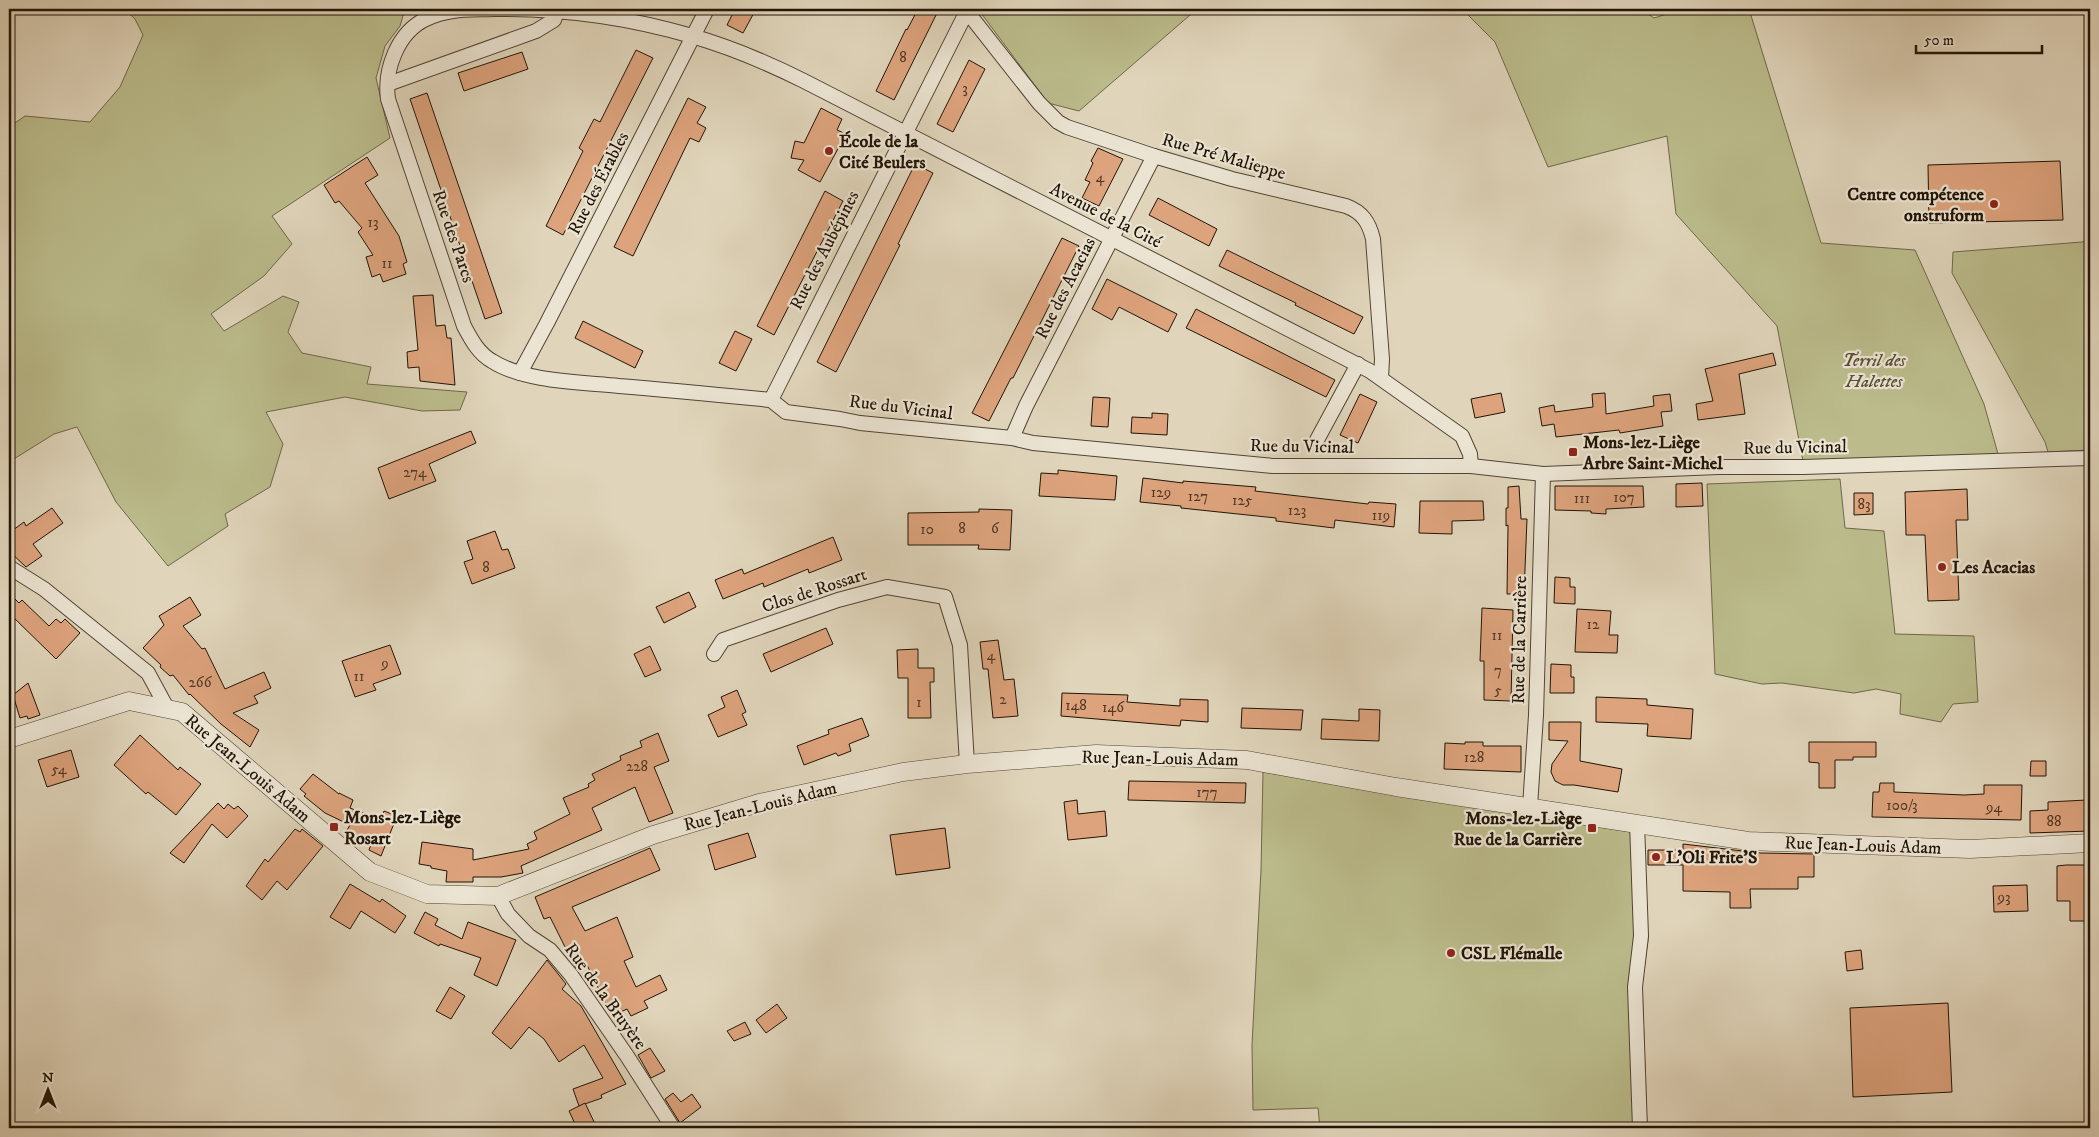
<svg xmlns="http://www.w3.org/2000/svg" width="2099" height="1137" font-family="'IM FELL DW Pica',serif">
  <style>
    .green { fill: #bbbb8b; stroke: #6e6848 }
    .building { fill: #dda37d; stroke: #211406 }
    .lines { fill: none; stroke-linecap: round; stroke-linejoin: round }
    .minor-casing { stroke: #514433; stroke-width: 16 }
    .tertiary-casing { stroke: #514433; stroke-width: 19 }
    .minor { stroke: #ebe4d3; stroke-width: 14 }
    .tertiary { stroke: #ebe4d3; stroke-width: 18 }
    .poi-dot { fill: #8f2418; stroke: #ebe4d3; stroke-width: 2 }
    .labels { text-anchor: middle; stroke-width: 4.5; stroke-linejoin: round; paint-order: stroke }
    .number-label { font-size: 15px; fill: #503824 }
    .poi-label { font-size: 18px; font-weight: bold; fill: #211406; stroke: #ebe4d3; text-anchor: start }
    .street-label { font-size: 18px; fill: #211406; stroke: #ebe4d3 }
    .park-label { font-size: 18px; font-style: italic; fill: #574e35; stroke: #ebe4d3 }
  </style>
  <rect width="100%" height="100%" fill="#e0d5bb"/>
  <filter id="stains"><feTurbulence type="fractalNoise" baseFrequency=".004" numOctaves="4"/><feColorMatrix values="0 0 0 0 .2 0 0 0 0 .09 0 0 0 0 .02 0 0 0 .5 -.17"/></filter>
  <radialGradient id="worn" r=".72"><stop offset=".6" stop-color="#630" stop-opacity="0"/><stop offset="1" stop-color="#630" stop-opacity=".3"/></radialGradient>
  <!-- green -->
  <g class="green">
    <polygon points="124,9 405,9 400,26 385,46 376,78 390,138 272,216 292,244 264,276 211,314 224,331 283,296 299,302 288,332 302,353 371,367 367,384 467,392 460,410 422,411 345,397 266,412 283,444 270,487 225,514 228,526 168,566 116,502 77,427 54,434 9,462 9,127 25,116 90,122 120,87 143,35 135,19"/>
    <polygon points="978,9 1197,9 1079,111 1048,103"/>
    <polygon points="1462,9 1641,9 1654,18 1683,9 1749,9 1821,243 1915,250 1984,404 1998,454 1803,461 1777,326 1676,214 1667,136 1548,167 1495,42"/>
    <polygon points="2090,239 2090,450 2048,452 2045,442 1952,273 1953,252 2082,242"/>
    <polygon points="1840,479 1845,528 1884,531 1895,634 1974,636 1978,702 1953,704 1941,722 1900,714 1901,694 1876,689 1854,693 1782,683 1762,684 1715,674 1707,484"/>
    <polygon points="1263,772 1644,834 1648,940 1642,982 1647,1128 1320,1128 1318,1108 1253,1110 1252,1045 1261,870"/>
  </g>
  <!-- building -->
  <g class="building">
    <polygon points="735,9 756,9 743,33 727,25"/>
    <polygon points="918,9 939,9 894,100 876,91 906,29 907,30"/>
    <polygon points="636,50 653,58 563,235 546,226 583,151 579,148 594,119 600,122"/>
    <polygon points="522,52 528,69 464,91 458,73"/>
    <polygon points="969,60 985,69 953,132 937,124"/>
    <polygon points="427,93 502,313 485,319 410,99"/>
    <polygon points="688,98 706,107 697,123 706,128 699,142 690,138 633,256 614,247"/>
    <polygon points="821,108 842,119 837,130 846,134 820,182 798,170 804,160 791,158 795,141 804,143"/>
    <polygon points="1098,148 1123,159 1099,206 1082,198 1090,182 1085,180 1093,163 1091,161"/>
    <polygon points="367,157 378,175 365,183 399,236 407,262 403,264 406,274 383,282 380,274 372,277 366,257 373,255 358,232 362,228 339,201 335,203 324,185"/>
    <polygon points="2060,161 2063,220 1929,223 1928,165"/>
    <polygon points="915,164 933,173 898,244 900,245 836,372 817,362"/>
    <polygon points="825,191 843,201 774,335 757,326"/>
    <polygon points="1158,198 1217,229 1209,246 1149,215"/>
    <polygon points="1062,238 1079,246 1013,378 1011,378 989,421 972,413"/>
    <polygon points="1227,250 1363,317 1354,334 1295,305 1296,303 1219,266"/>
    <polygon points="1107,279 1177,314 1168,332 1119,307 1112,320 1092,309"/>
    <polygon points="433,295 436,326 445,325 447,338 451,338 455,385 420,381 419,367 408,368 407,352 418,350 413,296"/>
    <polygon points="1196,309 1335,380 1326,397 1186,328"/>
    <polygon points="583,321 643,351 635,368 575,338"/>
    <polygon points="735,331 752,339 736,371 719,363"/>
    <polygon points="1773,353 1776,365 1739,374 1745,414 1698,420 1696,404 1713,401 1705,369"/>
    <polygon points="1501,393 1505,412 1475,418 1471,399"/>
    <polygon points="1605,393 1606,414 1654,406 1653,396 1670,394 1672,411 1661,412 1663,426 1620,433 1619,430 1556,437 1554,424 1542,426 1539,408 1554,405 1555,412 1593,407 1592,394"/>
    <polygon points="1360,394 1377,402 1358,443 1340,435"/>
    <polygon points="1093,397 1110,398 1108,427 1091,426"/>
    <polygon points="1152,413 1168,414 1167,435 1131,433 1132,417 1152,418"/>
    <polygon points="471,431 476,443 429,464 436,481 389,499 378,468"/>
    <polygon points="1058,470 1117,476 1115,500 1039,496 1041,473 1058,474"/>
    <polygon points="1143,478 1183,483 1183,481 1256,487 1255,491 1368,504 1369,502 1396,504 1394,527 1335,520 1334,528 1276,521 1276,518 1181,508 1181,506 1140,502"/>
    <polygon points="1702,483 1703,506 1676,507 1676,484"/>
    <polygon points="1519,486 1521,519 1527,519 1524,594 1507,594 1508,525 1506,526 1506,508 1508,508 1508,487"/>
    <polygon points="1555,486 1643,486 1644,507 1606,509 1606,514 1591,513 1591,511 1555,510"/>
    <polygon points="1967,489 1968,520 1956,520 1959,600 1928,601 1925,535 1906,535 1905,492"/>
    <polygon points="1854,493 1873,493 1873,514 1854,515"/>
    <polygon points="1420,501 1483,501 1484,520 1452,521 1452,534 1419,533"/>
    <polygon points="52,508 63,523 33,544 42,556 26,567 9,551 9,533 24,522 26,526"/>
    <polygon points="979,509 1012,510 1010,550 978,549 979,545 908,545 908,513 979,512"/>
    <polygon points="495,531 502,550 508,549 515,568 472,584 464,562 473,559 467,541"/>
    <polygon points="833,537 842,560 809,573 808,569 764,587 763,583 723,599 715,580 742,569 744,574"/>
    <polygon points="1555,577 1570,578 1570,587 1575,587 1575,604 1554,603"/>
    <polygon points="689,592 696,607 664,623 656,607"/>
    <polygon points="9,593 19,603 22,600 49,626 56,619 61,623 65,619 80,633 56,659 9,613"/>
    <polygon points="190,597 201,615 183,626 202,649 205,648 225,689 264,672 271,688 254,696 258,703 233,713 259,730 250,747 221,724 190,694 189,695 173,675 170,676 160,667 161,665 143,648 164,625 159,616"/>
    <polygon points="1482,608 1513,610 1511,701 1484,700 1484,661 1480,661"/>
    <polygon points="1577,609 1611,611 1609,635 1618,635 1617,653 1575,652"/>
    <polygon points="826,628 833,644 771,672 763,654"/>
    <polygon points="998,640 1004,680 1014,679 1018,716 993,718 988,669 983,669 980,642"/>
    <polygon points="390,645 401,674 373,684 376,690 355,697 342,661"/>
    <polygon points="650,646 661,670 645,677 634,654"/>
    <polygon points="918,649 918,668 934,668 934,682 930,682 931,718 908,718 908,678 898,678 897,650"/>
    <polygon points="1551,664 1571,665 1571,677 1574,677 1574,693 1550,693"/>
    <polygon points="28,683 40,715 28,719 27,716 20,718 13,695"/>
    <polygon points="737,690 746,712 742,714 747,725 718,737 708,715 725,707 721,697"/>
    <polygon points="1062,693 1128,695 1127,702 1180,706 1180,699 1208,700 1208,722 1181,720 1180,726 1061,716"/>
    <polygon points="1596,697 1647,699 1647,705 1693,709 1691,739 1647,736 1648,724 1596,722"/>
    <polygon points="1242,708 1303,710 1301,730 1241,728"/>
    <polygon points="1359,709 1380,710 1379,741 1321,739 1322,719 1359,721"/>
    <polygon points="862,718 869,736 849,744 851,751 838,756 836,753 804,765 797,746 829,734 828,730"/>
    <polygon points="1549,722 1581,722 1580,761 1622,769 1618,792 1574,785 1563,785 1555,781 1551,772 1552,764 1568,741 1549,740"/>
    <polygon points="658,733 669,761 654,767 673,813 649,822 635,787 592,808 602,830 521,866 523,873 501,877 473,877 473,882 446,882 447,871 431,868 431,866 419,864 422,842 473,849 473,860 529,849 527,844 537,839 534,832 570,814 563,798 589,787 588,784 595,780 592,774 621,760 620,756 642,747 640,741"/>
    <polygon points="140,735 178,770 180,767 201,784 176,815 148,792 146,794 114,765"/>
    <polygon points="1465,742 1483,742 1483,746 1521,746 1521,772 1444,769 1445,743 1465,744"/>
    <polygon points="1809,742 1876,742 1876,757 1853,757 1853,760 1835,760 1835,788 1819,788 1819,763 1809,762"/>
    <polygon points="71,750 79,777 47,787 38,760"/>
    <polygon points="2031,761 2046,761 2046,776 2030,776"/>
    <polygon points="313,774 339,794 339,793 353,800 350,808 381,820 384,811 397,816 381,856 369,850 371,844 346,832 350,825 325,813 304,796 306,794 300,789"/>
    <polygon points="1129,781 1246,783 1245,803 1128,800"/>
    <polygon points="1880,783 1894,783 1894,792 1964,795 1984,794 1984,785 2022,785 2021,820 1872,817 1873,792 1879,792"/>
    <polygon points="1077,800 1078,814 1105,811 1107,836 1068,840 1064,802"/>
    <polygon points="2087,800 2087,810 2090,810 2090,831 2030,833 2030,811 2048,810 2048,802"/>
    <polygon points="218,803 224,809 228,804 234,809 238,806 248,816 227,838 212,824 184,863 170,853"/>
    <polygon points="945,828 950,868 896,875 890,835"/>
    <polygon points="295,829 300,832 302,829 323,846 287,890 277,881 262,900 246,886 265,859 268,862"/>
    <polygon points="748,833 756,857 715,870 708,845"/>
    <polygon points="1683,844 1760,853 1814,854 1814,877 1798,877 1798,889 1750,889 1751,908 1730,908 1730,892 1683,891 1683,865 1648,865 1648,850 1683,850"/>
    <polygon points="650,848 660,870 572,907 585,931 617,917 633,957 624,961 636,987 660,975 667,990 644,1001 648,1008 631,1016 627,1009 612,1016 586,963 576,968 574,965 550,917 544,919 535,897"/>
    <polygon points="2066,865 2090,865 2090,888 2085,888 2085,921 2070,921 2070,901 2057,901 2057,866"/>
    <polygon points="350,884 380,902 382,899 406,916 395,933 361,911 350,929 330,917"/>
    <polygon points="2027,885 2028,911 1994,912 1993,886"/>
    <polygon points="425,912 438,919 435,925 462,939 468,922 516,940 497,986 474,975 481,958 440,944 439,946 414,933"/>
    <polygon points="1861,950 1863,969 1847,971 1845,952"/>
    <polygon points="547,960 566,984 562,989 581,1006 626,1084 601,1095 602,1098 579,1106 573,1089 603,1078 584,1045 559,1062 544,1039 529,1027 511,1049 492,1033"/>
    <polygon points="450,987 465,996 451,1019 436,1011"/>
    <polygon points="1948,1003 1952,1092 1853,1097 1850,1008"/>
    <polygon points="777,1004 787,1018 766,1033 756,1020"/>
    <polygon points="745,1022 751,1034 734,1041 727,1031"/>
    <polygon points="650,1048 665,1071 651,1078 638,1055"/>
    <polygon points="673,1093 681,1102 692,1094 701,1107 680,1123 665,1099"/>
    <polygon points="585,1103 597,1128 577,1128 569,1111"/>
  </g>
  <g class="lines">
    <!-- minor casing -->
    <g class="minor-casing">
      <g id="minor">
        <path d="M965,9l74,94 19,19 9,5 87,29 78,23 114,27c16,6 23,16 27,33l9,120 -1,19"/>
        <polyline points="388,84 536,31 554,20 557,11"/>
        <polyline points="520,373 547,323 707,9"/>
        <polyline points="771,400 967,11"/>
        <polyline points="1012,438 1026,406 1154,156"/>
        <polyline points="1317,440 1358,364"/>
        <path d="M1471,466l-1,-12 -8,-18 -92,-65 -566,-290c-36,-18 -74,-34 -112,-45 -65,-19 -132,-28 -199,-27 -23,1 -45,-1 -67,10 -28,13 -42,50 -38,80l76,227c7,13 14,27 28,35 33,21 88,21 127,25 50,4 101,9 152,14l15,12 54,7 20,4 152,15 21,5 240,23h198l72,8 176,-7h84l287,-9"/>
        <polyline points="9,567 44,589 148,673 167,708"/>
        <polyline points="714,654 723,640 838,600 887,587 945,597 960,645 967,764"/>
        <polyline points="1530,807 1536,715 1543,474"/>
        <polyline points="1637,823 1641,936 1635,987 1640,1128"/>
        <polyline points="498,896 508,914 529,936 550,950 571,975 627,1056 673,1128"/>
      </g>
    </g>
    <!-- tertiary casing -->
    <g class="tertiary-casing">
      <polyline id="tertiary" points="9,739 129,701 182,712 370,872 427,894 498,896 653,835 759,803 903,772 967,764 1096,754 1247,760 1396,787 1748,841 1970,849 2090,843"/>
    </g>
    <!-- minor -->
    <use href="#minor" class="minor"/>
    <!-- tertiary -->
    <use href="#tertiary" class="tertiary"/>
  </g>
  <!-- markers -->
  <g class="poi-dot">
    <circle cx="829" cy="151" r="5"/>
    <circle cx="1994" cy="204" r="5"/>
    <rect x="1568" y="447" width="10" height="10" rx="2.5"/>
    <circle cx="1942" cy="567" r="5"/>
    <rect x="329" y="822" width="10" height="10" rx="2.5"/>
    <rect x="1587" y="823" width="10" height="10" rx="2.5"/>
    <circle cx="1656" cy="857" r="5"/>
    <circle cx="1451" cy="953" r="5"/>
  </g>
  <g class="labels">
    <!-- number labels -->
    <g class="number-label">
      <text x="903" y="62">8</text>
      <text x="965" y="93">3</text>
      <text x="1100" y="182">4</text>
      <text x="373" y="227">13</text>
      <text x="387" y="268">11</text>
      <text x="415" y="477">274</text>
      <text x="1161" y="497">129</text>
      <text x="1198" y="501">127</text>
      <text x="1624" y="502">107</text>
      <text x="1582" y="503">111</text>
      <text x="1242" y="505">125</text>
      <text x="1864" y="509">83</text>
      <text x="1297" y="515">123</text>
      <text x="1381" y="520">119</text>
      <text x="962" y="533">8</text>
      <text x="995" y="533">6</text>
      <text x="927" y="534">10</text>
      <text x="486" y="572">8</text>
      <text x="1593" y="629">12</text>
      <text x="1497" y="640">11</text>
      <text x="991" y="660">4</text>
      <text x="385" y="668">9</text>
      <text x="1498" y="675">7</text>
      <text x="359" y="681">11</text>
      <text x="200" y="687">266</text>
      <text x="1498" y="695">5</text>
      <text x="1003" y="704">2</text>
      <text x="919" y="707">1</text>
      <text x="1076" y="710">148</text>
      <text x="1113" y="712">146</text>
      <text x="1474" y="762">128</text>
      <text x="637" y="771">228</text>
      <text x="59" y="774">54</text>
      <text x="1207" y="797">177</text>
      <text x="1902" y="810">100/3</text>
      <text x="1994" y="812">94</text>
      <text x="2054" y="826">88</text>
      <text x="2004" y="902">93</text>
    </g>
    <!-- poi labels -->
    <g class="poi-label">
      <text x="839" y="147">École de la<tspan x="839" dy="21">Cité Beulers</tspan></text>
      <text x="1984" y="200" text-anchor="end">Centre compétence<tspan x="1984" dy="21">onstruform</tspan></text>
      <text x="1583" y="448">Mons-lez-Liège<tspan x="1583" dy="21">Arbre Saint-Michel</tspan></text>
      <text x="1952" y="573">Les Acacias</text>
      <text x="344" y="823">Mons-lez-Liège<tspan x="344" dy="21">Rosart</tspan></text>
      <text x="1582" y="824" text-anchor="end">Mons-lez-Liège<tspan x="1582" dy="21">Rue de la Carrière</tspan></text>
      <text x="1666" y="863">L’Oli Frite’S</text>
      <text x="1461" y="959">CSL Flémalle</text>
    </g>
    <!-- street labels -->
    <g class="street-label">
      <text transform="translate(1224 156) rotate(16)" y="6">Rue Pré Malieppe</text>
      <text transform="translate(598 183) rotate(-63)" y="6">Rue des Érables</text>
      <text transform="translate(1106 215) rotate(27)" y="6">Avenue de la Cité</text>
      <text transform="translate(454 236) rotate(71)" y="6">Rue des Parcs</text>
      <text transform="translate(824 250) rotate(-63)" y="6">Rue des Aubépines</text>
      <text transform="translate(1065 288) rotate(-63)" y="6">Rue des Acacias</text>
      <text transform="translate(901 407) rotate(7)" y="6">Rue du Vicinal</text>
      <text transform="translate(1302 446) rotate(1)" y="6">Rue du Vicinal</text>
      <text transform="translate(1795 447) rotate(-1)" y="6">Rue du Vicinal</text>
      <text transform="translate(814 590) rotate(-18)" y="6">Clos de Rossart</text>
      <text transform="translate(1519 640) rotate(-89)" y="6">Rue de la Carrière</text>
      <text transform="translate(1160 758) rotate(1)" y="6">Rue Jean-Louis Adam</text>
      <text transform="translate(248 768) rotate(40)" y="6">Rue Jean-Louis Adam</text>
      <text transform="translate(760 806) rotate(-14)" y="6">Rue Jean-Louis Adam</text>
      <text transform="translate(1863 845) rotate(2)" y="6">Rue Jean-Louis Adam</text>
      <text transform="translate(606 996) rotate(54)" y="6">Rue de la Bruyère</text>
    </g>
    <!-- park labels -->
    <g class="park-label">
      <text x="1874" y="366">Terril des<tspan x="1874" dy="21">Halettes</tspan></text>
    </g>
  </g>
  <!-- margin -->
  <rect width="2099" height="1137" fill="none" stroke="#e0d5bb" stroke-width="30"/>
  <rect x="10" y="10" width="2079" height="1117" fill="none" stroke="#211406" stroke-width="2.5"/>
  <rect x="15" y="15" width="2069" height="1107" fill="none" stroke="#211406"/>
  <!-- north arrow -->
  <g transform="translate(48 1090)" stroke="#ebe4d3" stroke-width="4" paint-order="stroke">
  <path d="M0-4L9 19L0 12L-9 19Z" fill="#211406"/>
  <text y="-8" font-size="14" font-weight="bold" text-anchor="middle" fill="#211406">N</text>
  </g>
  <!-- scale -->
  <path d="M1916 45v8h126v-8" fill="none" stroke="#211406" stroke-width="2.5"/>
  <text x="1924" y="45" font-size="15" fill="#211406" stroke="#ebe4d3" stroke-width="4" paint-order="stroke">50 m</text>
  <rect width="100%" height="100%" filter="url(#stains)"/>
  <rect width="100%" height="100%" fill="url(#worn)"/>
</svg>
